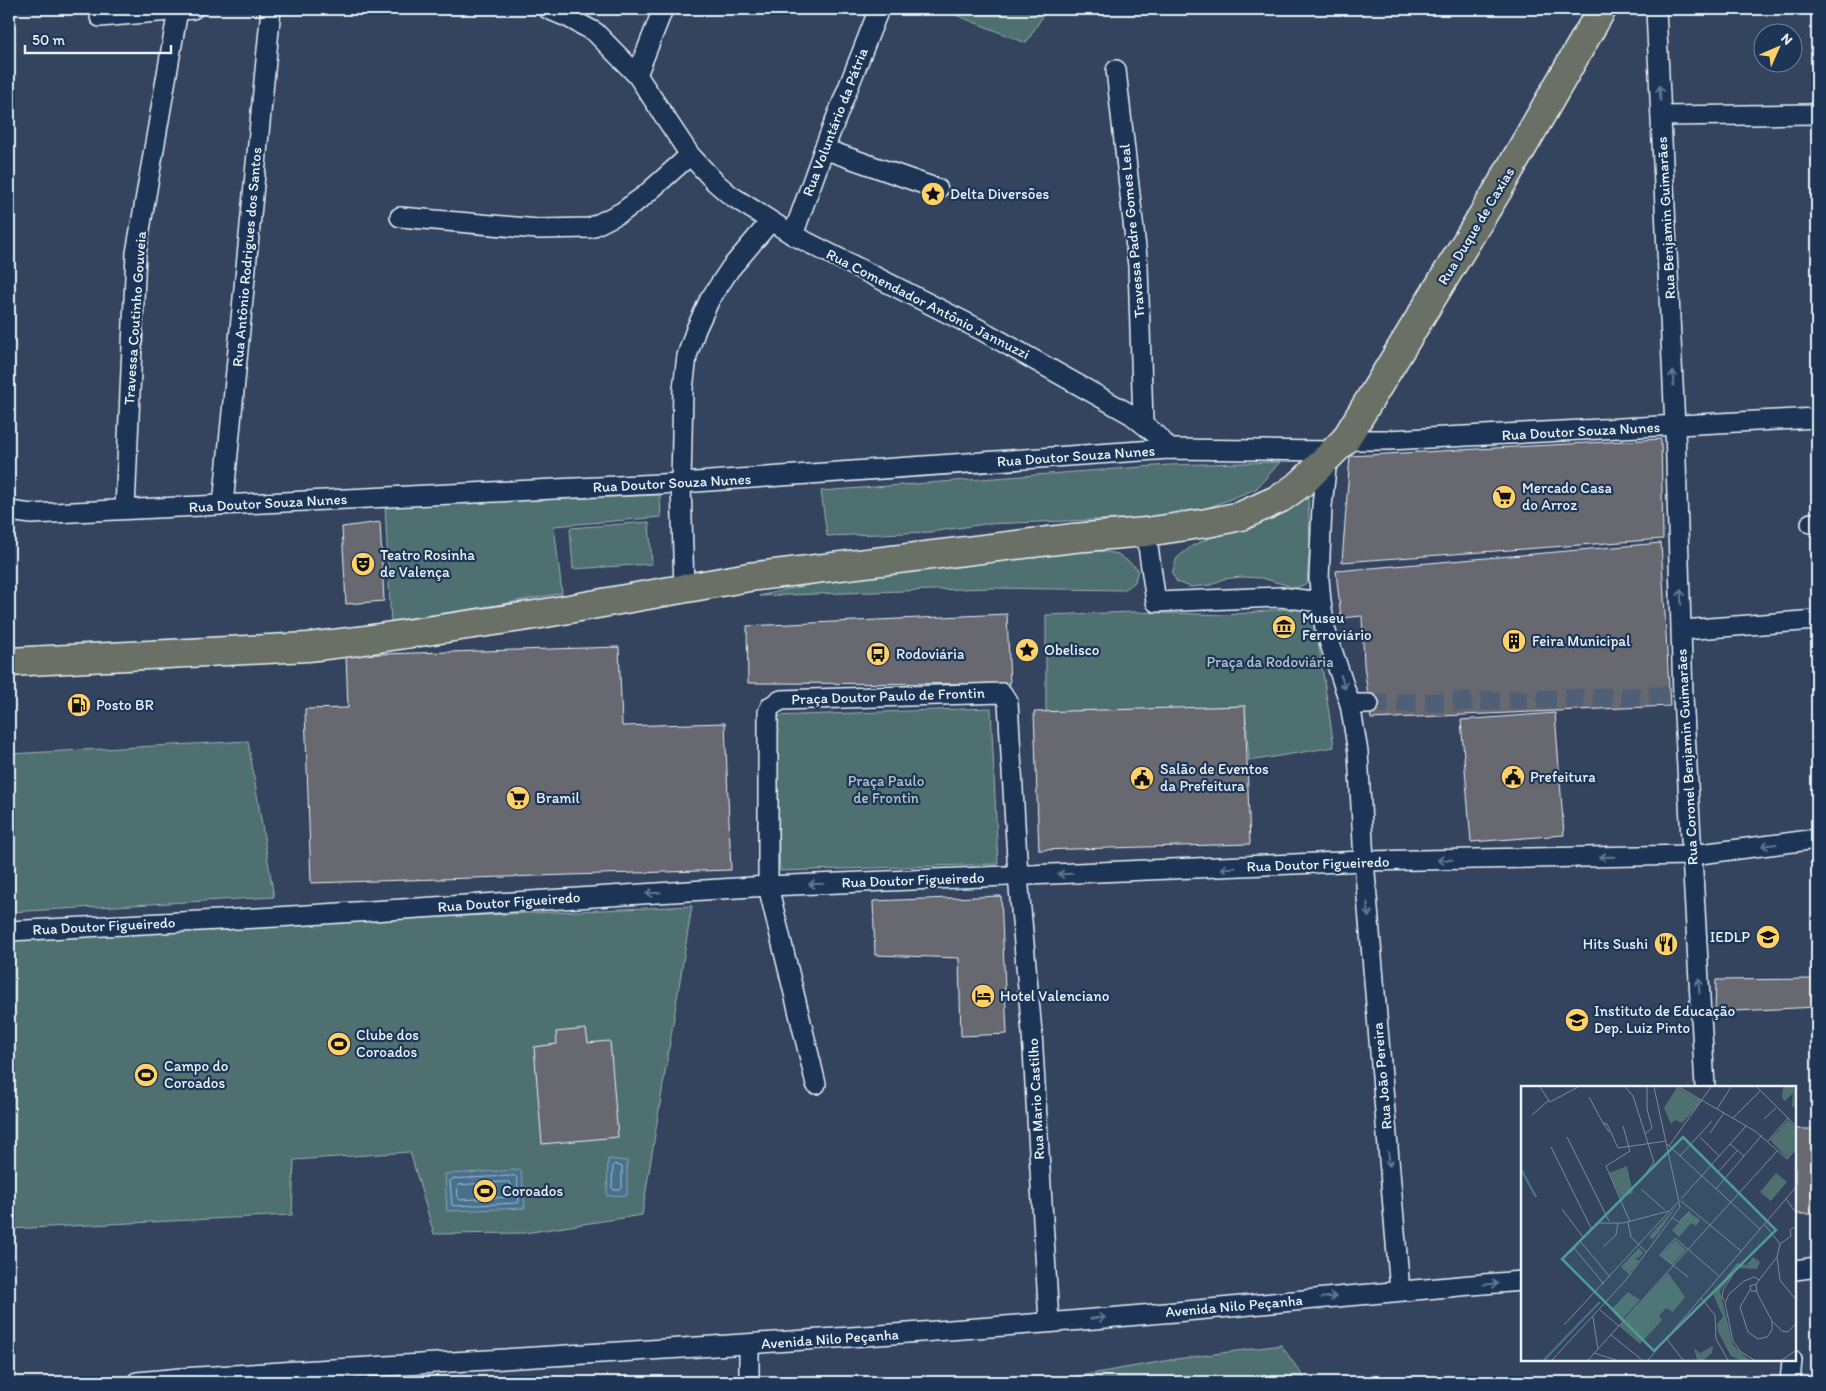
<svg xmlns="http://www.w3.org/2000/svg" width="1826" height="1391" font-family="Itim,sans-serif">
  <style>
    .green { fill: #4f7070; stroke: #9cb0b4 }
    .water { fill: #46708d; stroke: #87a4b8 }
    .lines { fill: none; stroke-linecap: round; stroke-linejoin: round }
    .shore { stroke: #a7bdcd; stroke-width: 1 }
    .building { fill: #686871; stroke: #e8f1f8 }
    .street-tunnel { stroke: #4f5e76; stroke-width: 19; stroke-dasharray: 19 9; stroke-linecap: butt }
    .street-casing { stroke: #e8f1f8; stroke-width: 22 }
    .primary-casing { stroke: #e8f1f8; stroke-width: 31 }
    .street { stroke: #1d3557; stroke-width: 19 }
    .primary { stroke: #6b7065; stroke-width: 28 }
    .oneway { stroke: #64778f }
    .labels { text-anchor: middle; stroke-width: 4.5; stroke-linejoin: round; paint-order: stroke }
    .street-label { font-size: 15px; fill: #e8f1f8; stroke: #1d3557 }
    .poi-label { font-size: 15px; fill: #e8f1f8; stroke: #1d3557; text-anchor: start }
    .park-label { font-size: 15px; fill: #b2c4c8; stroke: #1d3557 }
    .inset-river { fill: none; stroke: #46708d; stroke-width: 2.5 }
    .inset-road { fill: none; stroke: #7c899c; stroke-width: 1 }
    .view { fill: #509b97; fill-opacity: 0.15; stroke: #509b97; stroke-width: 2.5 }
    .inset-edge { fill: none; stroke: #e8f1f8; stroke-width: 2.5 }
  </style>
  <rect width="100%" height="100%" fill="#34445f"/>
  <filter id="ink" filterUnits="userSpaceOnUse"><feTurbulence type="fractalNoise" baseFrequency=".02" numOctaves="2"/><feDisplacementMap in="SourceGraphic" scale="10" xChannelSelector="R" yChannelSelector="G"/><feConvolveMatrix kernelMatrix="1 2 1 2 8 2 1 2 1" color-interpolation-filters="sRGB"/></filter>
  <g filter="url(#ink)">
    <!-- green -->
    <g class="green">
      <polygon points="941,9 1047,9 1026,43"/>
      <polygon points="1280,462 1256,489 1202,510 1148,518 985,524 930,532 827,536 821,491 1169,465"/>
      <polygon points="660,495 661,517 554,526 562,593 391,624 385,506"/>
      <polygon points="1308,497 1310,542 1307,583 1296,588 1262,578 1241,577 1223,579 1211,585 1191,587 1177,582 1172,573 1177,558 1192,546 1220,533 1275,518"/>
      <polygon points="649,522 652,564 573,569 570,528"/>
      <polygon points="1045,551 1101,551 1118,554 1138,569 1135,582 1124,590 989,588 759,596 788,589 937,561"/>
      <polygon points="1313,606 1334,747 1249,761 1245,706 1046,713 1046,615 1134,612 1227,615"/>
      <polygon points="991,708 998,864 780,871 773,716"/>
      <polygon points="248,741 274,897 9,912 9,754"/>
      <polygon points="692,906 642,1215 525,1233 434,1234 410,1152 294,1160 292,1215 9,1229 9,936"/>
      <polygon points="1281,1345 1307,1382 1045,1382 1176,1359"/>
    </g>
    <!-- water -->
    <g class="water">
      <polygon points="608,1159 627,1161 627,1195 607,1196"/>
      <polygon points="521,1170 525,1208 447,1211 445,1174"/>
    </g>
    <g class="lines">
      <!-- shore -->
      <g class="shore">
        <polygon points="615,1164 622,1167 622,1188 620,1190 614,1190 612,1188 613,1167"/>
        <polygon points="515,1176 517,1178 519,1201 518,1203 455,1206 452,1205 450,1181 452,1179"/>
        <polygon points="509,1182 511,1184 512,1195 510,1197 460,1200 458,1198 457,1187 459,1185"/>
      </g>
    </g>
    <!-- building -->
    <g class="building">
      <polygon points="1661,439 1663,539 1342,562 1350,456"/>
      <polygon points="380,522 384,601 346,604 342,527"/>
      <polygon points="1661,543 1670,706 1371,719 1364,665 1362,616 1341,618 1336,571"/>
      <polygon points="1007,614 1010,684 748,683 747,626"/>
      <polygon points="619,647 622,726 725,723 731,870 311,883 305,709 348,708 346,655"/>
      <polygon points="1245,706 1250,844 1039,850 1034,712"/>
      <polygon points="1555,713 1564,835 1471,842 1461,720"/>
      <polygon points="1001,896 1007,1034 961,1036 959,958 875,955 873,901"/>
      <polygon points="1817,979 1817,1007 1715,1012 1716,980"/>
      <polygon points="586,1029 588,1043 610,1041 618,1137 542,1144 534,1047 557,1044 556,1032"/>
      <rect x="1795" y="1129" width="22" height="85"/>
    </g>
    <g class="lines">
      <!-- street-tunnel -->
      <polyline class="street-tunnel" points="1369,704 1669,696"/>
      <!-- street casing -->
      <g class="street-casing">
        <g id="street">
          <polyline points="548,9 567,17 595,32 637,75 690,155 715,182 730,195 793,235 981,330 1132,415 1158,436 1169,449"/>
          <polyline points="1656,9 1675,427 1683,696 1705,1087"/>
          <polyline points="100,17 193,9"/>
          <polyline points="1116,70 1138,266 1143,422"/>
          <polyline points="637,75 663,9"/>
          <polyline points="1661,116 1817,114"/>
          <polyline points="824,149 938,189"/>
          <polyline points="400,217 538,229 590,228 622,212 644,196 690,155"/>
          <polyline points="793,235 824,149 879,9"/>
          <polyline points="1345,440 1388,440 1817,418"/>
          <polyline points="1327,459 1322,506 1319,579 1321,602 1325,629 1350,704 1358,752 1364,861 1400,1291"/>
          <polyline points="223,505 271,9"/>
          <polyline points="125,509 136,253 178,10"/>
          <polyline points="9,511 32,514 681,483 1169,449 1335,451"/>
          <polyline points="1811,523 1817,523"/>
          <polyline points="1146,532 1156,602 1280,597 1321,602"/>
          <polyline points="684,589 681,483 683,389 687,356 696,329 710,299 730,269 770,222"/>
          <polyline points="1682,630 1817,620"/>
          <polyline points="1350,704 1369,704"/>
          <polyline points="9,931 276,917 768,886 1364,861 1692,855 1817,839"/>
          <polyline points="816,1084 768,886 768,712 771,706 781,700 1002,693 1008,702 1018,876 1032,1033 1049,1322"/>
          <polyline points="1795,1270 1817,1267"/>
          <polyline points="749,1345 749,1382"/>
          <path d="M137,1382l44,-4c288,-17 576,-33 863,-55 160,-12 319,-30 478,-42"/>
          <polyline points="1790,1382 1792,1360"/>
        </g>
      </g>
      <!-- primary casing -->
      <g class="primary-casing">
        <polyline id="primary" points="9,662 308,647 358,641 535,615 749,577 1074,538 1146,532 1207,523 1241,516 1281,498 1302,483 1345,440 1498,190 1602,9"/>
      </g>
      <!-- street -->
      <use href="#street" class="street"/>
      <!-- primary -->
      <use href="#primary" class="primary"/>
    </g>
    <!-- one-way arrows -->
    <defs><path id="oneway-shaft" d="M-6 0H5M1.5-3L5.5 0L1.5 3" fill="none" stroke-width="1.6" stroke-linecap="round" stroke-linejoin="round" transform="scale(1.25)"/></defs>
    <g class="oneway">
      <use href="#oneway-shaft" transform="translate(1660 93) rotate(-93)"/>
      <use href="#oneway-shaft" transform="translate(1673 378) rotate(-92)"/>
      <use href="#oneway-shaft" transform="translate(1681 597) rotate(-92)"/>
      <use href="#oneway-shaft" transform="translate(1343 682) rotate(72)"/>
      <use href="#oneway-shaft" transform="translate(1769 845) rotate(172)"/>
      <use href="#oneway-shaft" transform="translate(1607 857) rotate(179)"/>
      <use href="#oneway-shaft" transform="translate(1445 860) rotate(179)"/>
      <use href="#oneway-shaft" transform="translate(1228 868) rotate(178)"/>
      <use href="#oneway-shaft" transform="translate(1065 874) rotate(178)"/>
      <use href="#oneway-shaft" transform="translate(816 884) rotate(178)"/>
      <use href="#oneway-shaft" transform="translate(653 893) rotate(176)"/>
      <use href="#oneway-shaft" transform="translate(1368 910) rotate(85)"/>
      <use href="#oneway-shaft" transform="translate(1699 986) rotate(-93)"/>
      <use href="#oneway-shaft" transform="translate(1389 1159) rotate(85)"/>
      <use href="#oneway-shaft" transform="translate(1491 1284) rotate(-4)"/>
      <use href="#oneway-shaft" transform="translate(1329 1297) rotate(-5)"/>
      <use href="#oneway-shaft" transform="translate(1098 1318) rotate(-5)"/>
    </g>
  </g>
  <!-- icons -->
  <defs>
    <g id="sight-disc" transform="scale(1.25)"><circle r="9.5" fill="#ffd166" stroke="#1d3557"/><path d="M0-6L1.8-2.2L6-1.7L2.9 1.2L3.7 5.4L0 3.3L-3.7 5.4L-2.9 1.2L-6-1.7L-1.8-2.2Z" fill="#111"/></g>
    <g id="supermarket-disc" transform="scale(1.25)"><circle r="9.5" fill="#ffd166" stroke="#1d3557"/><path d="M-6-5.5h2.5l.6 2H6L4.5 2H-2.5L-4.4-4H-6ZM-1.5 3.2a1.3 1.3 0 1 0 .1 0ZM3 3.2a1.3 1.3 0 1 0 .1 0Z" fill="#111"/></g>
    <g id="theatre-disc" transform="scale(1.25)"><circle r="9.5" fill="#ffd166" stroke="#1d3557"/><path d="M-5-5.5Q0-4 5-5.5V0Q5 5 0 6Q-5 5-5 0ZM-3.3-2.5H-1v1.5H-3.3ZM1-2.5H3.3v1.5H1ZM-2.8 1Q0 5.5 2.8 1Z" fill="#111"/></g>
    <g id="museum-disc" transform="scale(1.25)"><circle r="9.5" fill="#ffd166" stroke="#1d3557"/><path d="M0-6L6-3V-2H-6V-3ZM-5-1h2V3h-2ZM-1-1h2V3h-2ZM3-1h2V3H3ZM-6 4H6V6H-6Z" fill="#111"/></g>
    <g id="building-disc" transform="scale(1.25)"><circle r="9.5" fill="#ffd166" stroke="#1d3557"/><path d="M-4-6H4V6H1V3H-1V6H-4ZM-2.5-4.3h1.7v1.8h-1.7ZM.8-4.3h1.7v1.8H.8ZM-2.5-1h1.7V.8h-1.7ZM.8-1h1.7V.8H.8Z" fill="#111"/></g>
    <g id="bus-disc" transform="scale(1.25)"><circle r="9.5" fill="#ffd166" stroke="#1d3557"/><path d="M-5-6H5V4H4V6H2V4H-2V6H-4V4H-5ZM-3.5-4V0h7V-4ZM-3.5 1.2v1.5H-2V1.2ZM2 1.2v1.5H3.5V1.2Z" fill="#111"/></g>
    <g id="fuel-disc" transform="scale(1.25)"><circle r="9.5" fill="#ffd166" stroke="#1d3557"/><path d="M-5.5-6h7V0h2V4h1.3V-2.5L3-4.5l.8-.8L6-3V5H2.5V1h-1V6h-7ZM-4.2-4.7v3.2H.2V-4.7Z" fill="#111"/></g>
    <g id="civic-disc" transform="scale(1.25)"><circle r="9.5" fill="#ffd166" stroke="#1d3557"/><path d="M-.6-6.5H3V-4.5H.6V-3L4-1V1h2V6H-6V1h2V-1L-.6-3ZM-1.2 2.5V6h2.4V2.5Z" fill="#111"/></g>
    <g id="school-disc" transform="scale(1.25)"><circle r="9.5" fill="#ffd166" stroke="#1d3557"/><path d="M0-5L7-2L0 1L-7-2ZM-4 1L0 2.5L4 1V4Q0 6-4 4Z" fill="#111"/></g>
    <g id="restaurant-disc" transform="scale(1.25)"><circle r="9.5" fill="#ffd166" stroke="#1d3557"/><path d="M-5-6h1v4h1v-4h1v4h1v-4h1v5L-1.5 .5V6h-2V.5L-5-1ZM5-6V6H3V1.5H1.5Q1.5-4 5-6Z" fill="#111"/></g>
    <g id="hotel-disc" transform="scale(1.25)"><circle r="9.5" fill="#ffd166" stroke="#1d3557"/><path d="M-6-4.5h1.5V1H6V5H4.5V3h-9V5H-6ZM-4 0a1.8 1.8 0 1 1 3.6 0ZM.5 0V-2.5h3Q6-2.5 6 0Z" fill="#111"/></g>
    <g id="stadium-disc" transform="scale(1.25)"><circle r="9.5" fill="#ffd166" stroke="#1d3557"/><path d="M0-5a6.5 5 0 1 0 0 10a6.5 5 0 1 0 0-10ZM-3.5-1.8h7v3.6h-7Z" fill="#111"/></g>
  </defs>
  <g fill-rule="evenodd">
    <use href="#sight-disc" x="933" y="194"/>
    <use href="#supermarket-disc" x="1504" y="497"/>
    <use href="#theatre-disc" x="363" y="564"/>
    <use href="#museum-disc" x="1284" y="627"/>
    <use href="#building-disc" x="1514" y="641"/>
    <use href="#sight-disc" x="1027" y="650"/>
    <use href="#bus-disc" x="878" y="654"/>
    <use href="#fuel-disc" x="79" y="705"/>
    <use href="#civic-disc" x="1513" y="777"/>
    <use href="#civic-disc" x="1142" y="778"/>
    <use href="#supermarket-disc" x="518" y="798"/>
    <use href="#school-disc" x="1768" y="937"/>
    <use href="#restaurant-disc" x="1666" y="944"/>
    <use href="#hotel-disc" x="983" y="996"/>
    <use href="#school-disc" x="1577" y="1020"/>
    <use href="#stadium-disc" x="339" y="1044"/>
    <use href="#stadium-disc" x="146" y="1075"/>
    <use href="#stadium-disc" x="485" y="1191"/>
  </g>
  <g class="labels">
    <!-- street labels -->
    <g class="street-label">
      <text transform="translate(835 122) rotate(-69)" y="5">Rua Voluntário da Pátria</text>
      <text transform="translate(1666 218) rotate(-93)" y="5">Rua Benjamin Guimarães</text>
      <text transform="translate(1476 226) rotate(-59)" y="5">Rua Duque de Caxias</text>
      <text transform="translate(1132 231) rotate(-95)" y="5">Travessa Padre Gomes Leal</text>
      <text transform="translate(247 257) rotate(-85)" y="5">Rua Antônio Rodrigues dos Santos</text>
      <text transform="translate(928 304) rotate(27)" y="5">Rua Comendador Antônio Jannuzzi</text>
      <text transform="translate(135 318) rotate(-86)" y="5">Travessa Coutinho Gouveia</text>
      <text transform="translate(1581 431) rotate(-3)" y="5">Rua Doutor Souza Nunes</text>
      <text transform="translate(1076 456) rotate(-4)" y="5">Rua Doutor Souza Nunes</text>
      <text transform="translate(672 483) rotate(-3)" y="5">Rua Doutor Souza Nunes</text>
      <text transform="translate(268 503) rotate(-3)" y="5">Rua Doutor Souza Nunes</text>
      <text transform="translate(888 696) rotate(-2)" y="5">Praça Doutor Paulo de Frontin</text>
      <text transform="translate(1687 757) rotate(-93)" y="5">Rua Coronel Benjamin Guimarães</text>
      <text transform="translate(1318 864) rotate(-2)" y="5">Rua Doutor Figueiredo</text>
      <text transform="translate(913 880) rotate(-2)" y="5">Rua Doutor Figueiredo</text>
      <text transform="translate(509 902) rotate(-4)" y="5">Rua Doutor Figueiredo</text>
      <text transform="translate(104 926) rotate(-3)" y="5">Rua Doutor Figueiredo</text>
      <text transform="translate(1382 1076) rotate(-95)" y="5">Rua João Pereira</text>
      <text transform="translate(1036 1099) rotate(-93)" y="5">Rua Mario Castilho</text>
      <text transform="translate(1234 1306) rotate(-5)" y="5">Avenida Nilo Peçanha</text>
      <text transform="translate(830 1339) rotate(-4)" y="5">Avenida Nilo Peçanha</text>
    </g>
    <!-- poi labels -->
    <g class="poi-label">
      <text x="950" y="199">Delta Diversões</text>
      <text x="1522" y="493">Mercado Casa<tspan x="1522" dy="17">do Arroz</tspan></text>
      <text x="380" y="560">Teatro Rosinha<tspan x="380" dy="17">de Valença</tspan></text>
      <text x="1302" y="623">Museu<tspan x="1302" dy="17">Ferroviário</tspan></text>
      <text x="1532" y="646">Feira Municipal</text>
      <text x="1044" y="655">Obelisco</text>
      <text x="896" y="659">Rodoviária</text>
      <text x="96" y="710">Posto BR</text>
      <text x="1160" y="774">Salão de Eventos<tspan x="1160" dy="17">da Prefeitura</tspan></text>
      <text x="1530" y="782">Prefeitura</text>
      <text x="536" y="803">Bramil</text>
      <text x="1750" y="942" text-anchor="end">IEDLP</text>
      <text x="1648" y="949" text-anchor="end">Hits Sushi</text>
      <text x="1000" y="1001">Hotel Valenciano</text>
      <text x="1594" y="1016">Instituto de Educação<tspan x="1594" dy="17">Dep. Luiz Pinto</tspan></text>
      <text x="356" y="1040">Clube dos<tspan x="356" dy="17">Coroados</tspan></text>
      <text x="164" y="1071">Campo do<tspan x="164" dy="17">Coroados</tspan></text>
      <text x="502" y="1196">Coroados</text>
    </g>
    <!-- park labels -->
    <g class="park-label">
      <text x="1270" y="667">Praça da Rodoviária</text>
      <text x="886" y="786">Praça Paulo<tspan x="886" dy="17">de Frontin</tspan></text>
    </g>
  </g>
  <!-- overview -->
  <g transform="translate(1521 1086)">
    <rect width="275" height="275" fill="#34445f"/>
    <path d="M156,1l25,14 -20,22 -7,-3 -4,4 -7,-16zM262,1h13v22l-4,-3 1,-13 -8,8 -3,-3zM267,34l8,7v21l-9,10 -17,-18zM106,80l6,27 -12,5 -12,-25zM255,87l11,9 -16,19 -11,-9zM157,118l-19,28 -6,7 -4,-2zM168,126l11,8 -4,6 -5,-3 -12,14 -7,-7zM154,154l11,10 -14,15 -11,-10zM118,162l4,5 -5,5 -4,-1 5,4 -10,13 -8,-7zM232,171l7,5 -3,7 -20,-1 -17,23 13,54 16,15h-9l-9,-4 -13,-24 -1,-8 6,-7 -10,-23 24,-31 9,2zM147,187l17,24 -12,15 -7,-4 -7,8 3,4 -22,24 -21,-18zM107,206l12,8 -19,21 -10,-11zM192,260l-1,7 -8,7h-7l-3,-12 6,5z" fill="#4f7070"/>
    <path class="inset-river" d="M0,83l15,28M23,274l56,-58"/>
    <path class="inset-road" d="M19,1l10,15 28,-15M104,1l8,9 21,66 -12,17M158,1l76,44 32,28 9,-10M236,1l31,31M68,11l14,26M196,23l14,-22M11,29l17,-15M212,32l27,-27M243,33l12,-11M102,40l7,25 -24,15 24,56M88,46l-6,-9 4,1 11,24 48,-7M189,47l14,-20M124,48l7,-6 -5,-19v-22M46,51l42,84M179,51l19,19M247,55l20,-23 8,8M146,58l93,85M209,58l14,12M148,60l42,-59M30,61l40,81M159,70l32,-35M196,87l20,-22M120,103l24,21M195,103l46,-54M160,113l65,-73M265,113l10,14M160,115l60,50M41,123l21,28M152,132l6,4 11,-11M107,136l3,15 15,15M59,155l30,36M259,158l11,-8 -1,-6 6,-4M82,161l13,-12 2,-12M53,162l30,36M49,167l27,-30h26l46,-12M256,171l3,23 16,20M167,191l-28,-22 15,-17 45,39M235,198l1,7h-6l-1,-5 6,-2 21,-27 3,-13 -15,-19M229,204l-10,17 8,25 10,7 9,-2 5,-7v-9M235,205l16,30 10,10 6,1 8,-9M180,212l14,17 1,24 12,21M204,215l-3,-3 1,-8 10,-16M79,224l19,16M72,231l5,32M43,239l114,-123M90,249l30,24M145,252l17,22M73,267l22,7M31,274l73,-79 55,-74 -26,-120M67,274l190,-210M127,274l148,-173M233,274l-13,-8 -8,-11 -8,-38 4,-9 15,-13 10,-4 6,3M261,274l14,-10"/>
    <path class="view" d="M162,51l93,93 -122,121 -92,-92z"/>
    <rect width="275" height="275" class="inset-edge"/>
  </g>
  <!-- margin -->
  <rect width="1826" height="1391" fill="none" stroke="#1d3557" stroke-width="30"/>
  <rect x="15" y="15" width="1796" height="1361" fill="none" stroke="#e8f1f8" stroke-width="2" filter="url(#ink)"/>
  <!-- north arrow -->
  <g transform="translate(1778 48) rotate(45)"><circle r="24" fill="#1d3557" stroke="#6e8097"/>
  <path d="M0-4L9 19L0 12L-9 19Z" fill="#ffd166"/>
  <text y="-8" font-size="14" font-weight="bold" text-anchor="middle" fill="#e8f1f8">N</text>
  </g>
  <!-- scale -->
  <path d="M25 45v8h146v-8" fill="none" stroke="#e8f1f8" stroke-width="2.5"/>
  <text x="32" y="45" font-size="15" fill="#e8f1f8" stroke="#1d3557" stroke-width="4" paint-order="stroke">50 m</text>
</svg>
